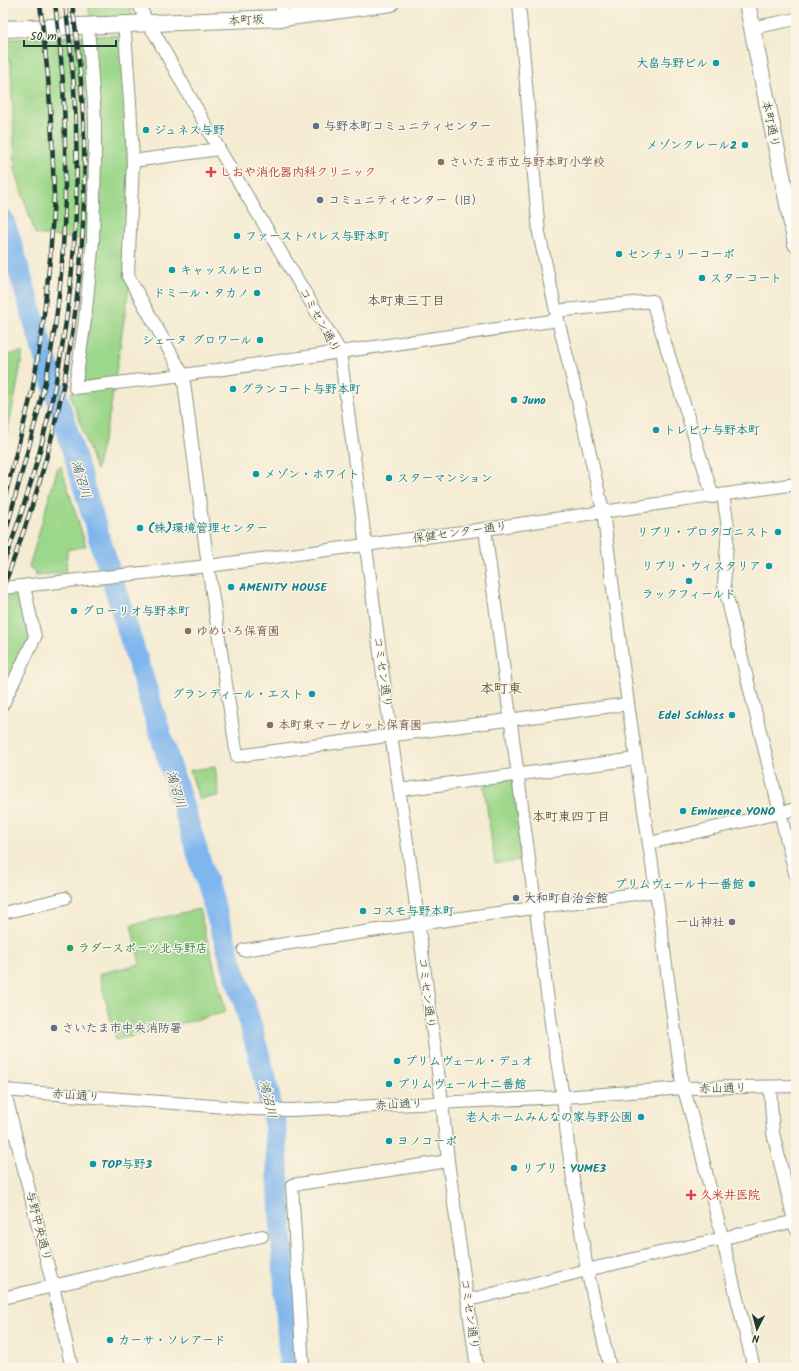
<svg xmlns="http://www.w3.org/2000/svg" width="799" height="1371" font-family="Kalam,'Klee One',sans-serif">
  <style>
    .green { fill: #9dd78b; stroke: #5e8a60 }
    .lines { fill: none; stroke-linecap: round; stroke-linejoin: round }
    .river { stroke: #7eb6ee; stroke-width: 22 }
    .minor-casing { stroke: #8a9483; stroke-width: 14 }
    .major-casing { stroke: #8a9483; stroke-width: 18 }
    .minor { stroke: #fff; stroke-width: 12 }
    .major { stroke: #fff; stroke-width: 16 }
    .rail-casing { stroke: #1f3d34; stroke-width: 4.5 }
    .rail { stroke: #fcf5e5; stroke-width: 3; stroke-dasharray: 9; stroke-linecap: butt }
    .culture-dot { fill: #0f9aa8; stroke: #fcf5e5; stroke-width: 1.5 }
    .service-dot { fill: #5c6f8a; stroke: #fcf5e5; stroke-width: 1.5 }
    .education-dot { fill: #8d6e63; stroke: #fcf5e5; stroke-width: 1.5 }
    .health-dot { fill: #e0444e; stroke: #fcf5e5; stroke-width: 1.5 }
    .worship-dot { fill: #6b7280; stroke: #fcf5e5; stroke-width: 1.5 }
    .leisure-dot { fill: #2e9e5b; stroke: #fcf5e5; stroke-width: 1.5 }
    .labels { text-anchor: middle; stroke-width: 3; stroke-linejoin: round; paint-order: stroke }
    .street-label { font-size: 12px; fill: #1f3d34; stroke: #fcf5e5 }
    .culture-label { font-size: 12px; font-weight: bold; fill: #0d838f; stroke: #fcf5e5; text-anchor: start }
    .service-label { font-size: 12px; font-weight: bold; fill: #4e5e75; stroke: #fcf5e5; text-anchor: start }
    .education-label { font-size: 12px; font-weight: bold; fill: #785e54; stroke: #fcf5e5; text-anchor: start }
    .health-label { font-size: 12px; font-weight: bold; fill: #be3a42; stroke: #fcf5e5; text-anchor: start }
    .worship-label { font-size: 12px; font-weight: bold; fill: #5b616d; stroke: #fcf5e5; text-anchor: end }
    .leisure-label { font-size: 12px; font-weight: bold; fill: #27864d; stroke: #fcf5e5; text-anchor: start }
    .neighbourhood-label { font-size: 13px; font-weight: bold; fill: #615b47; stroke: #fcf5e5 }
    .water-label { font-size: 13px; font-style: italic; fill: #375b62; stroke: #fcf5e5 }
    .quarter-label { font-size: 14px; font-weight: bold; fill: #615b47; stroke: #fcf5e5 }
  </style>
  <rect width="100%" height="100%" fill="#fcf5e5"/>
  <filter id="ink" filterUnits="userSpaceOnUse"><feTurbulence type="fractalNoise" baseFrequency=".025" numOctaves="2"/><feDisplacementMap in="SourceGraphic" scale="8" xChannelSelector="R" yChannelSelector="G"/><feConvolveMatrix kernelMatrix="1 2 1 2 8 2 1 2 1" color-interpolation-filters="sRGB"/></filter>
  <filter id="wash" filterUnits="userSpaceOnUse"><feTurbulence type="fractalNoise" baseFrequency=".012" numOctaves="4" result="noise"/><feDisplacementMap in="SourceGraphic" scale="16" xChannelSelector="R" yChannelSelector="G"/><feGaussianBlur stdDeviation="0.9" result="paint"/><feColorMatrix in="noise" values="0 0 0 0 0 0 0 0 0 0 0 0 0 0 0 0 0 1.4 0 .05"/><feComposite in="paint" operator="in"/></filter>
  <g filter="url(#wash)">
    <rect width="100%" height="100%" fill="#f4ebd2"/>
    <!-- green -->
    <g class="green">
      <polygon points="88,3 130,3 132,15 130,18 91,20"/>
      <polygon points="121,35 127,105 129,287 115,379 83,383 79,378 91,318 98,241 35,234 15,169 11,63 3,50 3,39"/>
      <polygon points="23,352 14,402 3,448 3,356"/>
      <polygon points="114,387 110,412 96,470 71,396 71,392"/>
      <polygon points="61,466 86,546 67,550 66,572 36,576 36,572 29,567 58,467"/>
      <polygon points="22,595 32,635 3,698 3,597"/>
      <polygon points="215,767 219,796 199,799 190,770"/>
      <polygon points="512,779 526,860 495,864 484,787 487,782"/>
      <polygon points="199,909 226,1012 116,1040 99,974 140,964 131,925"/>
    </g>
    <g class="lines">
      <!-- river -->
      <polyline class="river" points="3,220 10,240 98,534 245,1005 265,1077 275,1126 290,1368"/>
    </g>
  </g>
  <g filter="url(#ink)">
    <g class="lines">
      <!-- minor casing -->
      <g class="minor-casing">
        <g id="minor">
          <polyline points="138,3 148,24 155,34 219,149 340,351 391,735 411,868 442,1102 448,1161 477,1368"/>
          <polyline points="281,3 283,18"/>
          <polyline points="519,3 539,233 558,320 578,401 603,511 628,704 656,891 682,1083 697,1135 754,1368"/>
          <polyline points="123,25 125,33 130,102 133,161 128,276 183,375 208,566 237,756 628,704"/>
          <polyline points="88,27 95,118 95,159 93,240 85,320 75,388 183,375 558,320"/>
          <polyline points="751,28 796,19"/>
          <polyline points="133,161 219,149"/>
          <polyline points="556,311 652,301 713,497"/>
          <polyline points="723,495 728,527 724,585 796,877"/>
          <polyline points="485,529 552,1031 563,1097 568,1146 587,1270 610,1368"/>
          <polyline points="3,588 208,566 485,529 796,484"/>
          <polyline points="3,704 35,637 24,586"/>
          <polyline points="399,790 636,759"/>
          <polyline points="649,843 796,809"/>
          <polyline points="3,913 65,898"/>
          <polyline points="244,950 418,924 656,891"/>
          <polyline points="3,1085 53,1286 72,1368"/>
          <polyline points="770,1087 773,1133 796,1229"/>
          <polyline points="3,1090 252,1109 291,1110 563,1097 684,1088 796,1086"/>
          <polyline points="3,1298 262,1236"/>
          <polyline points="469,1300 587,1270 796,1221"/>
          <polyline points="303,1368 292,1185 448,1161"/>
        </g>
      </g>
      <!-- major casing -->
      <g class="major-casing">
        <g id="major">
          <polyline points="747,3 796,244"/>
          <polyline points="3,29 283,18 391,3"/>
        </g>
      </g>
      <!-- minor -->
      <use href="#minor" class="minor"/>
      <!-- major -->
      <use href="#major" class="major"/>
      <!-- rail casing -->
      <g class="rail-casing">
        <g id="rail">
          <polyline points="3,504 32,392 42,332 50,259 54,196 52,136 48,77 40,3"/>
          <path d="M3,535l5,-11c11,-43 24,-86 34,-129 17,-71 23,-144 23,-217 1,-58 -2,-117 -10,-175"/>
          <path d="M3,565c69,-181 89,-371 62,-562"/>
          <path d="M3,588c16,-42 31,-85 43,-129 40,-148 49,-304 26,-456"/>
        </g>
      </g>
      <!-- rail -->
      <use href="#rail" class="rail"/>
    </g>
  </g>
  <!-- markers -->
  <g class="culture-dot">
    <circle cx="716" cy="63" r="4"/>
    <circle cx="146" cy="130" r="4"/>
    <circle cx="745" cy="145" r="4"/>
    <circle cx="237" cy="236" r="4"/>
    <circle cx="619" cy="254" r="4"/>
    <circle cx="172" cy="270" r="4"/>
    <circle cx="702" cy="278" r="4"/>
    <circle cx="257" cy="293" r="4"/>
    <circle cx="260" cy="340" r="4"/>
    <circle cx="233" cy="389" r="4"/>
    <circle cx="514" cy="400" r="4"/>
    <circle cx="656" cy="430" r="4"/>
    <circle cx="256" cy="474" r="4"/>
    <circle cx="389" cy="478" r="4"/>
    <circle cx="140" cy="528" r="4"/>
    <circle cx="778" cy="532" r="4"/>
    <circle cx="769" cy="566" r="4"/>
    <circle cx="689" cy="581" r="4"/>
    <circle cx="231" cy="587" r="4"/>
    <circle cx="74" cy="611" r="4"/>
    <circle cx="312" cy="694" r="4"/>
    <circle cx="732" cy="715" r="4"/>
    <circle cx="683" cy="811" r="4"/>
    <circle cx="752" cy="884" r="4"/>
    <circle cx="363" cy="911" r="4"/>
    <circle cx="397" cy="1061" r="4"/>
    <circle cx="389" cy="1084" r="4"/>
    <circle cx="641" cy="1117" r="4"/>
    <circle cx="389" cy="1141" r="4"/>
    <circle cx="93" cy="1164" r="4"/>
    <circle cx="514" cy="1168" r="4"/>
    <circle cx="110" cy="1340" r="4"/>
  </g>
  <g class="service-dot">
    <circle cx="316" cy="126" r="4"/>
    <circle cx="320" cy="200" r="4"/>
    <circle cx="516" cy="898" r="4"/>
    <circle cx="54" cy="1028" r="4"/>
  </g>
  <g class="education-dot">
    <circle cx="441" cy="162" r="4"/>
    <circle cx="188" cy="631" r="4"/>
    <circle cx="270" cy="725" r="4"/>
  </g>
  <g class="health-dot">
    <path d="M209 166h4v4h4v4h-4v4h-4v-4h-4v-4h4z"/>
    <path d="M689 1189h4v4h4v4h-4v4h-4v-4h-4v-4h4z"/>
  </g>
  <circle class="worship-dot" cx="732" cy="922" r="4"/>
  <circle class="leisure-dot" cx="70" cy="948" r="4"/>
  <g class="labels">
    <!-- street labels -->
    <g class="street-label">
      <text transform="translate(246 20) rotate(-3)" y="4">本町坂</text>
      <text transform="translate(771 124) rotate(78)" y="4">本町通り</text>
      <text transform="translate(320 320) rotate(61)" y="4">コミセン通り</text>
      <text transform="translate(460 532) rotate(-8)" y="4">保健センター通り</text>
      <text transform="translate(383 672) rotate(82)" y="4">コミセン通り</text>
      <text transform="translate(427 993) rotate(83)" y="4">コミセン通り</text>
      <text transform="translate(723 1088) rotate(-1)" y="4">赤山通り</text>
      <text transform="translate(76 1095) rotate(4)" y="4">赤山通り</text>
      <text transform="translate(399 1104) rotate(-3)" y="4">赤山通り</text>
      <text transform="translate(39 1226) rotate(76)" y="4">与野中央通り</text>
      <text transform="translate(470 1314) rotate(82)" y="4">コミセン通り</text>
    </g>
    <!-- culture labels -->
    <g class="culture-label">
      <text x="708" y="67" text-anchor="end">大畠与野ビル</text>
      <text x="154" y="134">ジュネス与野</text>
      <text x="737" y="149" text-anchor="end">メゾンクレール2</text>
      <text x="245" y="240">ファーストパレス与野本町</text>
      <text x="627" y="258">センチュリーコーポ</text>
      <text x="180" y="274">キャッスルヒロ</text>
      <text x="710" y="282">スターコート</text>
      <text x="249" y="297" text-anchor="end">ドミール・タカノ</text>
      <text x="252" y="344" text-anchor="end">シェーヌ グロワール</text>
      <text x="241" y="393">グランコート与野本町</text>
      <text x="522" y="404">Juno</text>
      <text x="664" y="434">トレビナ与野本町</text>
      <text x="264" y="478">メゾン・ホワイト</text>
      <text x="397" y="482">スターマンション</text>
      <text x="148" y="532">(株)環境管理センター</text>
      <text x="770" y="536" text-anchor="end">リブリ・プロタゴニスト</text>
      <text x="761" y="570" text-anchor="end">リブリ・ウィスタリア</text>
      <text x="239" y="591">AMENITY HOUSE</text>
      <text x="689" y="598" text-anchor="middle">ラックフィールド</text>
      <text x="82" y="615">グローリオ与野本町</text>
      <text x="304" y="698" text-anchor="end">グランディール・エスト</text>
      <text x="724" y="719" text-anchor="end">Edel Schloss</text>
      <text x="691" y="815">Eminence YONO</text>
      <text x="744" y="888" text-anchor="end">プリムヴェール十一番館</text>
      <text x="371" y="915">コスモ与野本町</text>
      <text x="405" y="1065">プリムヴェール・デュオ</text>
      <text x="397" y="1088">プリムヴェール十二番館</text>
      <text x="633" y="1121" text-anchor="end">老人ホームみんなの家与野公園</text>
      <text x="397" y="1145">ヨノコーポ</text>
      <text x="101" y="1168">TOP与野3</text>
      <text x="522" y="1172">リブリ・YUME3</text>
      <text x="118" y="1344">カーサ・ソレアード</text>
    </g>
    <!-- service labels -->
    <g class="service-label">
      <text x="324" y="130">与野本町コミュニティセンター</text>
      <text x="328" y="204">コミュニティセンター（旧）</text>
      <text x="524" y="902">大和町自治会館</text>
      <text x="62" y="1032">さいたま市中央消防署</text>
    </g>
    <!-- education labels -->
    <g class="education-label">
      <text x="449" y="166">さいたま市立与野本町小学校</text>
      <text x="196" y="635">ゆめいろ保育園</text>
      <text x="278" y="729">本町東マーガレット保育園</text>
    </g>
    <!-- health labels -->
    <g class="health-label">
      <text x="220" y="176">しおや消化器内科クリニック</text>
      <text x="700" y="1199">久米井医院</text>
    </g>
    <!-- worship labels -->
    <g class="worship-label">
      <text x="724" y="926">一山神社</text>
    </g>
    <!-- leisure labels -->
    <g class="leisure-label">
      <text x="78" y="952">ラダースポーツ北与野店</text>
    </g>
    <!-- neighbourhood labels -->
    <g class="neighbourhood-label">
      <text x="406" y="305">本町東三丁目</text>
      <text x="571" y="821">本町東四丁目</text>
    </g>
    <!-- water labels -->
    <g class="water-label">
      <text transform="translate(82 479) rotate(73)" y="5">鴻沼川</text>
      <text transform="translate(177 789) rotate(73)" y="5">鴻沼川</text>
      <text transform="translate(269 1099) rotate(77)" y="5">鴻沼川</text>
    </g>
    <!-- quarter labels -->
    <g class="quarter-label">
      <text x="501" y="693">本町東</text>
    </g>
  </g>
  <!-- margin -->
  <rect width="799" height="1371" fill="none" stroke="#fcf5e5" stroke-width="16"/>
  <!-- north arrow -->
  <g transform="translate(757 1329) rotate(186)" stroke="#fcf5e5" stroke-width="3" paint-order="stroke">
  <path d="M0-3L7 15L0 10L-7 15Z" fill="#1f3d34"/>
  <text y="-6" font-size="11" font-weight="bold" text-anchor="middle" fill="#1f3d34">N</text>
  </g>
  <!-- scale -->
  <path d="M24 40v6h92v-6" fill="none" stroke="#1f3d34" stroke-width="2"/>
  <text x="30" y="40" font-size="12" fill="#1f3d34" stroke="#fcf5e5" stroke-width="3" paint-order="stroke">50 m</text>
</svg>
